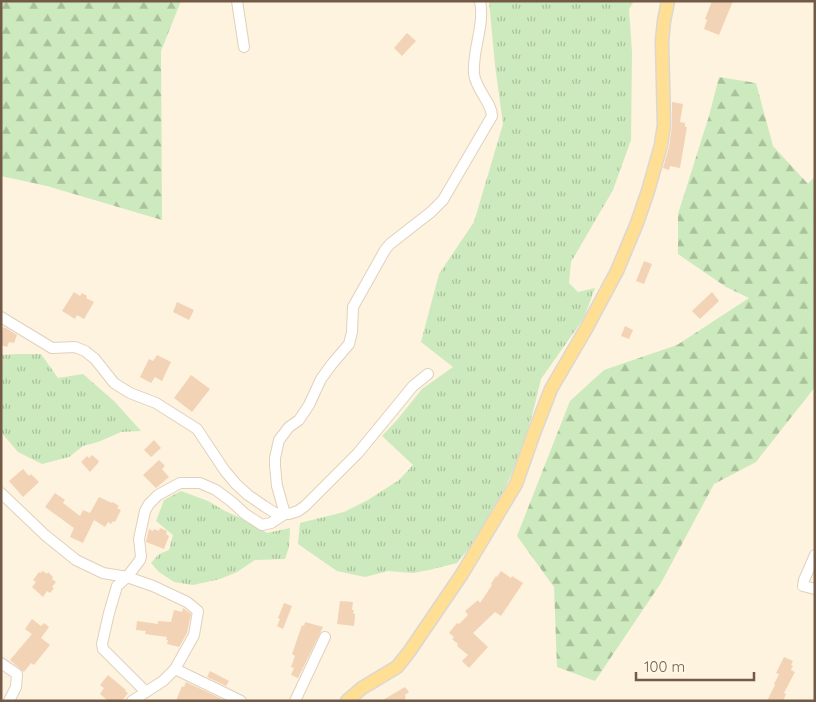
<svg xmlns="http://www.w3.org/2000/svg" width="816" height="702" font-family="Quicksand,sans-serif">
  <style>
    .grass { fill: url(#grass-tufts) }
    .forest { fill: url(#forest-firs) }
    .building { fill: #f3d3b5 }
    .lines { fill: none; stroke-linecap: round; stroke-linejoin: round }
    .minor-casing { stroke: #e1d0bb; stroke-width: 12 }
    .major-casing { stroke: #ddd7d3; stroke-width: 15 }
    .minor { stroke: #fff; stroke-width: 10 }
    .major { stroke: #ffdf94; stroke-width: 12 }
  </style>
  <defs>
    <pattern id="grass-tufts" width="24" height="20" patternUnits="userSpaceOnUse" patternTransform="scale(1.25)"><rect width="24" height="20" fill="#cceabd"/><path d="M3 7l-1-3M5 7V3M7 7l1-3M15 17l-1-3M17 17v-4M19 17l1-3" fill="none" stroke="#aac19b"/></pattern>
    <pattern id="forest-firs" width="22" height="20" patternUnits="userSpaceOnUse" patternTransform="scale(1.25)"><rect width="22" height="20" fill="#cceabd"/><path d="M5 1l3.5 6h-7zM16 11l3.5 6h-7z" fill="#aac19b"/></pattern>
  </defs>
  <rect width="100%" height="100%" fill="#fdf3df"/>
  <!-- grass -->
  <g class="grass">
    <polygon points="489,1 634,1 629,9 632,52 631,140 613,190 571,262 569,283 578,292 595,288 584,318 541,379 535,404 522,450 502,495 480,535 457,563 429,570 413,573 388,571 365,577 337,571 298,544 300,523 344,512 368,500 399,480 413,465 382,436 397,420 422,389 453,367 421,342 439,274 474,222 503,124 495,65"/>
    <polygon points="19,354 41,354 58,378 83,374 115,402 141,431 121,432 98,442 83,446 69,457 42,464 18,452 1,432 1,355"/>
    <polygon points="181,491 208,501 225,511 250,522 267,533 290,528 289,547 285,559 255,560 237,572 220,579 193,585 174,582 159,572 151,563 159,554 169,550 173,535 156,521 164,500"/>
  </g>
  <!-- forest -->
  <g class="forest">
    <polygon points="1,1 181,1 161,51 162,220 47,186 1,176"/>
    <polygon points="719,77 756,83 773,146 808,184 815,176 815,387 756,462 714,484 661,583 595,681 557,667 554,587 517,536 570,401 604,370 677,345 749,298 726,287 678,254 678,214 709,116"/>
  </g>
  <!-- building -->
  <g class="building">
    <polygon points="712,1 733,1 719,35 704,29 707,20 705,19"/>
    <polygon points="407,33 416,41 402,56 394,48"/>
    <polygon points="672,102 683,104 680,122 685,123 685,127 687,127 680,168 670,166 669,170 663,168 669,147 672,126"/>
    <polygon points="644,261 652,264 644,284 636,281"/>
    <polygon points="74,292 80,296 82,293 87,296 86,298 94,302 84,319 77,315 75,319 62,311"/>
    <polygon points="712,292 719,301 700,319 692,311"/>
    <polygon points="177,302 194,310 189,320 173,312"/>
    <polygon points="625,326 633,330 629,339 621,336"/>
    <polygon points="1,327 6,328 17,335 14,343 9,342 7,347 1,345"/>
    <polygon points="157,355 171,362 162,381 155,377 151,383 140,377 149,359 153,361"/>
    <polygon points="191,375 210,389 192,412 174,398"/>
    <polygon points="154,440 161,448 151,457 144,450"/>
    <polygon points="92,455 99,461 98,463 90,472 81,462 87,456 89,458"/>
    <polygon points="159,460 165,466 162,469 169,477 156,488 143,475"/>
    <polygon points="23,469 29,476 31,474 39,482 23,497 9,481"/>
    <polygon points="55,493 65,500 63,503 80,516 83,510 90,513 99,497 112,503 113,502 119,506 117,508 121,510 115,522 113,521 111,524 108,522 105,527 94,520 83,543 70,537 74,528 45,507"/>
    <polygon points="160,528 167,531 166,534 169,536 164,549 146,542 149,529 153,531 154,529 159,531"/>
    <polygon points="43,571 47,574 48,572 53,577 52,579 56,582 52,587 54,588 50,593 47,591 43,597 32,587 36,582 33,580 39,572 40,573"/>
    <polygon points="501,571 511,578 512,576 523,583 501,616 495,612 473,633 488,647 469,668 462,661 468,655 457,646 458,644 452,639 454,637 449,633 457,623 459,624 468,615 465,611 471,606 478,600 480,603 492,585 491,584 496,576 497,577"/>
    <polygon points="340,601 353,602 352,610 354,610 353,613 355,614 355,617 354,626 337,624"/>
    <polygon points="284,603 292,606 283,629 277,626 280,619 278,618"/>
    <polygon points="183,608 191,614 187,633 179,647 167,644 168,640 166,640 167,637 145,634 146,631 136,630 137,621 158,624 158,621 171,622 174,610 182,612"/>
    <polygon points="32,619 41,626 44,623 49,627 41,638 50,645 34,665 31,663 24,672 10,660 32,634 25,629"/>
    <polygon points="305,622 323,627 298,678 291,675 294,668 291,667 295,656 292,654 302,625 304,626"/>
    <polygon points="784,657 793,661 791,665 793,666 791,670 795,672 784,693 786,694 783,701 767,701 775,685 774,684 779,674 776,673"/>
    <polygon points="210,671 229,681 226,686 207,677"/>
    <polygon points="108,675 126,690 125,691 128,693 122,701 108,701 100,694 104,688 100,685"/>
    <polygon points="186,682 224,700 224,701 176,701 182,686 184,687"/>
    <polygon points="405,687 409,692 405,695 406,697 405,698 406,701 381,701"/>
  </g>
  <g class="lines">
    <!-- minor casing -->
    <g class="minor-casing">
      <g id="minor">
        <polyline points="237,1 244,47"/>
        <polyline points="1,317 52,348 75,347 85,351 95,359 114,383 130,393 156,403 197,429 225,471 236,484 248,495 264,506 275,513 289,514 298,511 305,506 358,453 413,386 428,374"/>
        <polyline points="1,493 45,535 76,560 103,573 127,577 153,586 187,602 198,611 194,635 175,669 163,681 132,701"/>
        <polyline points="815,555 804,580 803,586 815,589"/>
        <polyline points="1,663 17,674 16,687 9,701"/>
        <polyline points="175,669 241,701"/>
        <path d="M146,692l-43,-43 -1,-5 7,-31 8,-27 10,-9 13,-17 1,-4 -2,-17 6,-28 4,-7 9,-9 22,-12h20l16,7 16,12 13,12 17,11 9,-2 14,-9 -8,-28 -2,-20v-8l4,-18 10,-13 10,-7 10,-15 12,-26 11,-15 17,-20 3,-12 1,-25 32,-57 5,-6 41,-32 12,-12 49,-84c0,-13 -16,-26 -18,-42 -2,-24 11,-48 6,-73"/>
        <polyline points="295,701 325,637"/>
      </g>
    </g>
    <!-- major casing -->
    <g class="major-casing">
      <polyline id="major" points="347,701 362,688 397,667 409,652 462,574 516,484 534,433 551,389 586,329 617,271 637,223 648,191 661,145 664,125 662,41 664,21 668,1"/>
    </g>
    <!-- minor -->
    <use href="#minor" class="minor"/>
    <!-- major -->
    <use href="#major" class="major"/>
  </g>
  <!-- border -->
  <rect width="816" height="702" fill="none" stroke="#735a46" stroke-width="5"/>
  <!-- scale -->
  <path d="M636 672v8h118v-8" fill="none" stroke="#735a46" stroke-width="2.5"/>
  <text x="644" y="672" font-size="15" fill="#735a46" stroke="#fff7e5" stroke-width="4" paint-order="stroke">100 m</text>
</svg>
